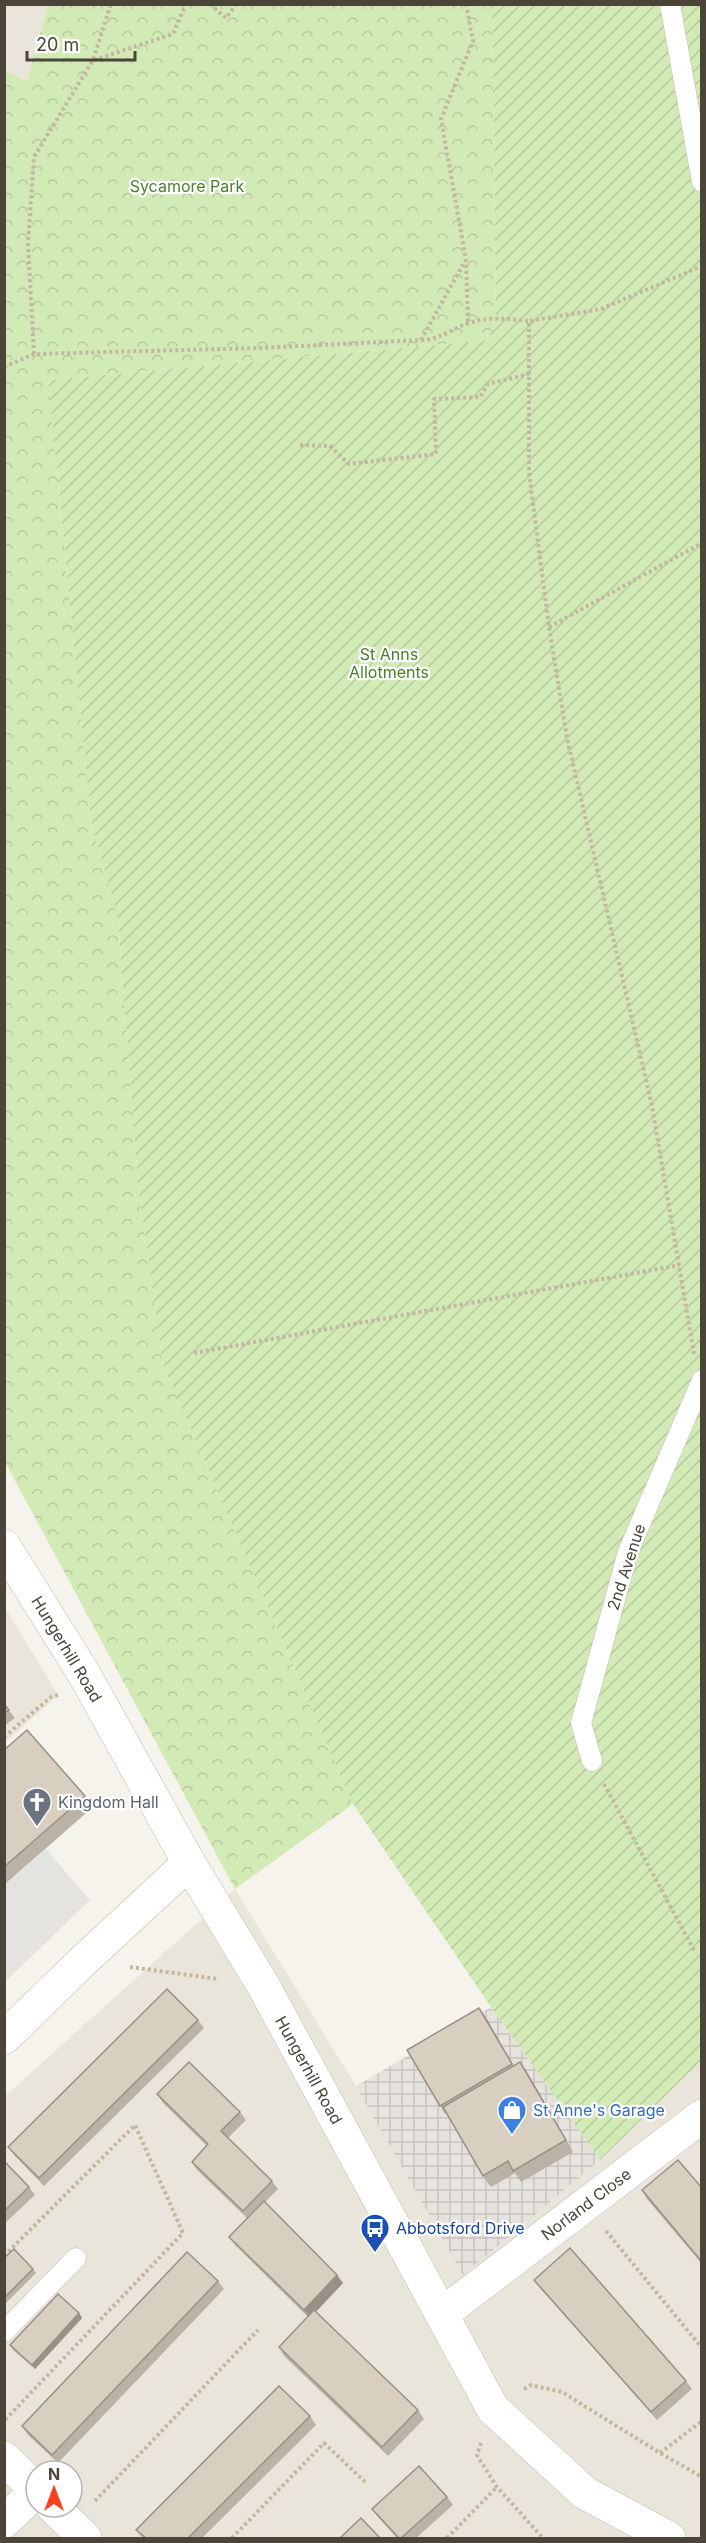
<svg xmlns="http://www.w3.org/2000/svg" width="706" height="2543" font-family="Inter,sans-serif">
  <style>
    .residential { fill: #eae5da; fill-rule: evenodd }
    .industrial { fill: url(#industrial-grid) }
    .park { fill: url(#park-crowns) }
    .garden { fill: url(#garden-furrows) }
    .parking { fill: #e5e3e0 }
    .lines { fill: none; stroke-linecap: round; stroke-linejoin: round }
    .service-casing { stroke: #c2bbae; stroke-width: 21 }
    .minor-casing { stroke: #c2bbae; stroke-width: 34 }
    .path { stroke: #c4b79f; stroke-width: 4; stroke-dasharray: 3 3; stroke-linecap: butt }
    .service { stroke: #fff; stroke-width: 20 }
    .minor { stroke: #fff; stroke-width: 33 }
    .wall { fill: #bab2a6 }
    .shaded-wall { fill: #979187 }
    .building { fill: #d8cfc1; stroke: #979187; stroke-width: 1.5 }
    .labels { text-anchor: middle; stroke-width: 4.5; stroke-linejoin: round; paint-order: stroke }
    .park-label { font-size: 16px; fill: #4a7f2a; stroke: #fff }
    .street-label { font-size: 16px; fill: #4b4439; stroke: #fff }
    .worship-label { font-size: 16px; fill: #5b616d; stroke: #fff; text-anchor: start }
    .shop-label { font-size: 16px; fill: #366cbe; stroke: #fff; text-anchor: start }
    .transit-label { font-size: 16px; fill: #164399; stroke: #fff; text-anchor: start }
  </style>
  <defs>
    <pattern id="industrial-grid" width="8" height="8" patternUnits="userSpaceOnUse" patternTransform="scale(1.5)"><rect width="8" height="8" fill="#e6e2dd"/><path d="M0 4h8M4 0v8" fill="none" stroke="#c7c3be"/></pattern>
    <pattern id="park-crowns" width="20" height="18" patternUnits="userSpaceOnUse" patternTransform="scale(1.5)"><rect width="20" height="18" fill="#d2eab5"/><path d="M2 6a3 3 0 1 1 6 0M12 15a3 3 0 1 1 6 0" fill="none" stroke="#b6ca9c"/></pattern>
    <pattern id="garden-furrows" width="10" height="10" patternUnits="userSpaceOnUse" patternTransform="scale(1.5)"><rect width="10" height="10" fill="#d2eab5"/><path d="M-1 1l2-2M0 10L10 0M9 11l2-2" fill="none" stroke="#b6ca9c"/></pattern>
  </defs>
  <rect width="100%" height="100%" fill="#f6f3ec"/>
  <!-- residential -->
  <g class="residential">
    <polygon points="4,5 48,5 27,81 5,71"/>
    <polygon points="4,1606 58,1695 5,1743 4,1743"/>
    <path d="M235,1889l121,197 107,188 137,-114 101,-100v478h-696l-1,-441zM36,2471h36v36h-36z"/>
  </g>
  <!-- industrial -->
  <polygon class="industrial" points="491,2007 600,2160 463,2275 356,2086"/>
  <!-- park -->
  <polygon class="park" points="48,5 492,5 496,317 489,340 48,380 91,821 118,919 138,1185 163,1365 353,1804 235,1889 5,1462 5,71 27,81"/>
  <!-- garden -->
  <polygon class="garden" points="492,5 701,5 702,2060 600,2160 491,2007 353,1804 163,1365 138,1185 118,919 91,821 48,380 489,340 496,317"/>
  <!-- parking -->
  <polygon class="parking" points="46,1849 90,1900 5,1982 5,1885"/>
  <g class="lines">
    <!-- service casing -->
    <g class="service-casing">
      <g id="service">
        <polyline points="670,4 702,182"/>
        <polyline points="592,1761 581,1723 628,1552 702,1380"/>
        <polyline points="4,2332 76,2258"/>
      </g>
    </g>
    <!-- minor casing -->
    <g class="minor-casing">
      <g id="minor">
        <polyline points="4,1546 84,1674 189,1863 263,1985 493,2409 585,2493 669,2538"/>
        <polyline points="4,2038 84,1960 189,1863"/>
        <polyline points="442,2314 702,2116"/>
        <polyline points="4,2458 36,2490"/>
        <polyline points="53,2507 85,2538"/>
        <polyline points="4,2522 36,2491"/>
      </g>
    </g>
    <!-- path -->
    <g class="path">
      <polyline points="210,4 226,18 236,4"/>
      <polyline points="466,4 473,41 441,119 466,260 468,323"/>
      <polyline points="94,60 173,34 186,4"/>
      <polyline points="421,340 465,261"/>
      <polyline points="34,354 28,244 34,157 93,60 111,4"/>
      <path d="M4,367l30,-13 226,-6 161,-8c21,-1 29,-11 48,-17 20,-7 39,-4 60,-2"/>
      <polyline points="300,445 330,446 349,464 436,454 434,399 480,397 488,384 529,374"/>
      <polyline points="549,627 702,543"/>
      <polyline points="194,1353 680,1265"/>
      <polyline points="694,1354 652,1106 567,738 549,627 529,472 529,321 601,309 702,266"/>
      <polyline points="4,1737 51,1697 58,1695"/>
      <polyline points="604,1784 694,1950"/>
      <polyline points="130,1967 218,1979"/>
      <polyline points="606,2231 702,2348"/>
      <polyline points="4,2256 135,2125 183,2233 4,2421"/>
      <polyline points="524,2389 531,2385 562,2392 660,2453 702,2477"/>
      <polyline points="481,2443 477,2455 497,2487 543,2538"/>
      <polyline points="660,2453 702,2421"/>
      <polyline points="95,2501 258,2330"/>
      <polyline points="232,2538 324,2443 365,2482"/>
      <polyline points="447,2538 497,2487"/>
    </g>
    <!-- service -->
    <use href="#service" class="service"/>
    <!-- minor -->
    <use href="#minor" class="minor"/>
  </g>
  <!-- wall -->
  <g class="wall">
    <polygon points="4,1704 15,1718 4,1726"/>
    <polygon points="4,1750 85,1796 93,1807 4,1885"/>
    <polygon points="485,2016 514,2066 520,2062 528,2074 573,2152 521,2182 515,2173 491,2187 483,2176 446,2113 445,2114 440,2106"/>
    <polygon points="198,2020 204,2028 44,2186 14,2155 8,2147"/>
    <polygon points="157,2094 240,2112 246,2120 228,2138 272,2181 278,2189 265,2202 343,2283 316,2312 418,2410 424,2419 388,2456 284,2356 279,2347 308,2317 235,2245 229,2237 247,2218 197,2170 192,2162 207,2146 163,2103"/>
    <polygon points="4,2161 29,2187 35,2195 4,2224"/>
    <polygon points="702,2188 702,2264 647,2199 642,2190"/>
    <polygon points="4,2258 33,2269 36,2273 4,2305"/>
    <polygon points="534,2280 686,2381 692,2389 657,2420 540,2288"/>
    <polygon points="218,2281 224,2289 58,2463 28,2435 22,2426"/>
    <polygon points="79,2313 82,2318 35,2369 13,2350 10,2345"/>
    <polygon points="310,2416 316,2425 202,2538 143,2538 136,2530"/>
    <polygon points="447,2497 453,2505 416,2538 397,2538 378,2517 372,2509"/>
  </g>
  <!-- shaded-wall -->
  <g class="shaded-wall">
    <polygon points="479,2008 485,2016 517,2072 512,2064"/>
    <polygon points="520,2062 528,2074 573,2152 566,2140"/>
    <polygon points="337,2275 343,2283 310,2318 304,2310"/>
    <polygon points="79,2313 82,2318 35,2369 32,2365"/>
  </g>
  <!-- building -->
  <g class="building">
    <polygon points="4,1704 9,1710 4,1713"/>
    <polygon points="27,1730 85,1796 4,1867 4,1750"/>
    <polygon points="167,1989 198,2020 39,2178 8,2147"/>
    <polygon points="479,2008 512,2064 440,2106 407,2050"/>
    <polygon points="189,2062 240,2112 221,2131 272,2181 243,2211 192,2162 208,2144 157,2094"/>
    <polygon points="520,2062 566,2140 513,2171 508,2161 483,2176 443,2107"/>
    <polygon points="678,2160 702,2188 702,2262 642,2190"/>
    <polygon points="4,2161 29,2187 4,2211"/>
    <polygon points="264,2201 337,2275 304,2310 229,2237"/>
    <polygon points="570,2248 686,2381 651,2412 534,2280"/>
    <polygon points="14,2249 33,2269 4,2298 4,2258"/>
    <polygon points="187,2252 218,2281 52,2455 22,2426"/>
    <polygon points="58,2294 79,2313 32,2365 10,2345"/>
    <polygon points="314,2310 418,2410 382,2447 279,2347"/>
    <polygon points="279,2386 310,2416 188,2538 146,2538 136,2530"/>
    <polygon points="419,2466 447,2497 401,2538 399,2538 372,2509"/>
    <polygon points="361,2518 380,2538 340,2538"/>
  </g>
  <!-- icons -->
  <defs>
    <g id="church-pin" transform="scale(1.5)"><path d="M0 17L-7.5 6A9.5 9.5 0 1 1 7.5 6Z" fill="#6b7280" stroke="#fff"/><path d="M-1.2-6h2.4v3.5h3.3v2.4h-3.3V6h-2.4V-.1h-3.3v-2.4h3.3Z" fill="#fff"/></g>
    <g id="shop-pin" transform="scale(1.5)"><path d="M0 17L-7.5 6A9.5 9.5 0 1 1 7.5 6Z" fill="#3f7fe0" stroke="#fff"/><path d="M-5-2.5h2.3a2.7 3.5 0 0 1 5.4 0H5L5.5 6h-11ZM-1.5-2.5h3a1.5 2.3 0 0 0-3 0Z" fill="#fff"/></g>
    <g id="bus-pin" transform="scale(1.5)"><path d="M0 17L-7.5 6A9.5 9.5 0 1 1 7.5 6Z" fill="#1a4fb4" stroke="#fff"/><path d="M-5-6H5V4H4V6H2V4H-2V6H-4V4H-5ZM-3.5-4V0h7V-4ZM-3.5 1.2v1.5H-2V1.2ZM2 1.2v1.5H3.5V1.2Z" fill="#fff"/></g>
  </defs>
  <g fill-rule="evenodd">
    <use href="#church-pin" x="37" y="1802"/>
    <use href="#shop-pin" x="512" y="2110"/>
    <use href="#bus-pin" x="375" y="2228"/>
  </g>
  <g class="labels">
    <!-- park labels -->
    <g class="park-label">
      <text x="187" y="192">Sycamore Park</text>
      <text x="389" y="660">St Anns<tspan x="389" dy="18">Allotments</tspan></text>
    </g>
    <!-- street labels -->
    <g class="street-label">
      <text transform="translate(626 1567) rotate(-72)" y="6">2nd Avenue</text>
      <text transform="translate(67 1649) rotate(59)" y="6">Hungerhill Road</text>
      <text transform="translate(309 2070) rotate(61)" y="6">Hungerhill Road</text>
      <text transform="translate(586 2204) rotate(-37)" y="6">Norland Close</text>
    </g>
    <!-- worship labels -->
    <g class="worship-label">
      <text x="58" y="1808">Kingdom Hall</text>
    </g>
    <!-- shop labels -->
    <g class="shop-label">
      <text x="533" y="2116">St Anne's Garage</text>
    </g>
    <!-- transit labels -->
    <g class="transit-label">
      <text x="396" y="2234">Abbotsford Drive</text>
    </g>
  </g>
  <!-- border -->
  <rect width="706" height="2543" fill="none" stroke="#4b4439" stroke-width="12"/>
  <!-- north arrow -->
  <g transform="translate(54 2489)"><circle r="28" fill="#ffffff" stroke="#b7b4b0" stroke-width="1.5"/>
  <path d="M0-4.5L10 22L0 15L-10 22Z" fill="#fc3f1d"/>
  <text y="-9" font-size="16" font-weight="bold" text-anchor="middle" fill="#4b4439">N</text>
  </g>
  <!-- scale -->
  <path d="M27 51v9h108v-9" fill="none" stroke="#4b4439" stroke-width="3"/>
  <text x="36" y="51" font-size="18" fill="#4b4439" stroke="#ffffff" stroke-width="4.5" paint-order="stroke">20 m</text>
</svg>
